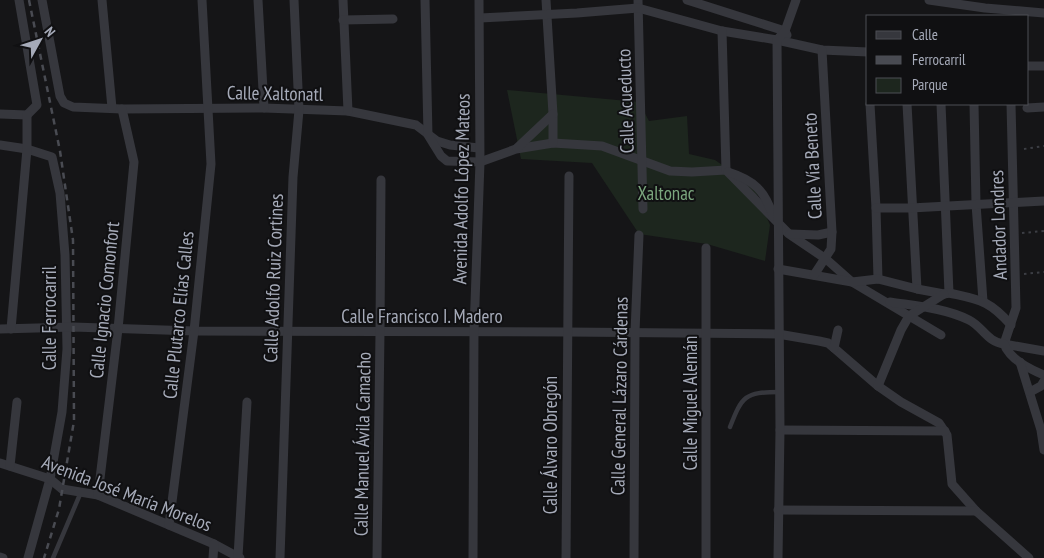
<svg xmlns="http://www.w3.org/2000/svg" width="1044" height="558" font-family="'PT Sans Narrow',sans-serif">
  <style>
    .green { fill: #1d261e }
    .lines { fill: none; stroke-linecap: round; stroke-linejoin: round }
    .path { stroke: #3c3e44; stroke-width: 2; stroke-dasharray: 2.5 4; stroke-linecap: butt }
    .lane { stroke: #36373d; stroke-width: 4.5 }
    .street { stroke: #36373d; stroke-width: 9 }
    .rail { stroke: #494b52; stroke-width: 2.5; stroke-dasharray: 6 5; stroke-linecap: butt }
    .labels { text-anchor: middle; stroke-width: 4; stroke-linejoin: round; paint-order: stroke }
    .street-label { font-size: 19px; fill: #a6abb9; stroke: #101012 }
    .park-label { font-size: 19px; fill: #7ba67e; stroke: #101012 }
  </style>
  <rect width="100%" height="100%" fill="#151517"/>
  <!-- green -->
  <polygon class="green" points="507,90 639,102 649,121 687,116 689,154 715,160 754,187 770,225 765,261 707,244 639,234 592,163 521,159"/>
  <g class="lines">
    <!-- path -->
    <g class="path">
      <polyline points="1024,149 1044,146"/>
      <polyline points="1022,233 1044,231"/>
      <polyline points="1024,274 1044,272"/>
    </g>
    <!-- lane -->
    <g class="lane">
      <path d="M730,427c12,-31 15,-35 49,-35"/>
      <polyline points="53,558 81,492"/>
    </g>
    <!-- street -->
    <g class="street">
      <polyline points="42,0 60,96 64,103 73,107 122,109 264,108 348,111 416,125 437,141 450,145 479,148"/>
      <polyline points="102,0 112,108"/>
      <polyline points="258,0 264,108"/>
      <polyline points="343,0 348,111"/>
      <polyline points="425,0 428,135 441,156 447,161 480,162 516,149 553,143 602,146 670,171 692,172 726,170 789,234 826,259 852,282 941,335"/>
      <polyline points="546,0 553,114 553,143"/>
      <polyline points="638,0 643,209"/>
      <polyline points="687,0 785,31 787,35"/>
      <polyline points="929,0 985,8 1044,13"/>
      <polyline points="480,18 577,13 638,8 722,31 777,40 822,50 868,52"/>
      <polyline points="343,20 393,19"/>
      <polyline points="722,31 726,170"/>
      <polyline points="1028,66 1044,66"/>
      <polyline points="870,104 876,208 878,279"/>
      <polyline points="907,104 917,289"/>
      <polyline points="941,104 949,293"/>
      <polyline points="974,104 976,204 983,301"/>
      <polyline points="1011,104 1016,308 1004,344 1044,351"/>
      <polyline points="1027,108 1044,107"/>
      <polyline points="0,114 27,115 37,105 19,0"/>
      <polyline points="0,145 27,149 52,157 60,193 65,255 67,349 62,412 50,479 28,558"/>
      <polyline points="517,148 553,114"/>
      <path d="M728,172c26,8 37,19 45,44"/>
      <polyline points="876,208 911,208 1044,201"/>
      <polyline points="790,234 818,235 832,232"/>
      <path d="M778,269l74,13 26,-3 39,10 27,5 5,-1c31,7 40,7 62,32"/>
      <polyline points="814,275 831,249 832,232 822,50"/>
      <path d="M890,302c26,4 55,6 79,18 14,7 18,22 35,24 6,15 25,25 40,31"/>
      <polyline points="0,329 73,327 194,331 567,332 778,334 819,341 828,343 834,348 878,386 901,402 939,423 947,435 952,484 976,511 1029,558"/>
      <polyline points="11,329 27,149 27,115"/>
      <polyline points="834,348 838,330"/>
      <polyline points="1020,362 1041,430 1044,450"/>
      <polyline points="878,386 901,330 909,316 944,294"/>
      <polyline points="1030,392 1041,386 1044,381"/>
      <polyline points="780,430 945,431"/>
      <polyline points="0,463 50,479 62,489 98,495 214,544 240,558"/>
      <polyline points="10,466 17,402"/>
      <polyline points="98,495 118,329 134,162 122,109"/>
      <polyline points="778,510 976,511"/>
      <polyline points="169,525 194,331 211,164 202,0"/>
      <polyline points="0,557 3,558"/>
      <polyline points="238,557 247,402"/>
      <polyline points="213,558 214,544"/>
      <polyline points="280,558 293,177 299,110 294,0"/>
      <polyline points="377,558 380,332 381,180"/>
      <polyline points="473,558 474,331 480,162 479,0"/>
      <polyline points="566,558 569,176"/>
      <polyline points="634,558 635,332 639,235"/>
      <polyline points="706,558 706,248"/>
      <polyline points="778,558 780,430 777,40 785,31 796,0"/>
    </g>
    <!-- rail -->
    <polyline class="rail" points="29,0 60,151 73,240 74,421 59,509 44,558"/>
  </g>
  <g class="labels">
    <!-- street labels -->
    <g class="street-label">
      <text transform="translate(275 93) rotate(1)" y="7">Calle Xaltonatl</text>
      <text transform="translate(625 101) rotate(-92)" y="7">Calle Acueducto</text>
      <text transform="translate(812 166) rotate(-93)" y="7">Calle Vía Beneto</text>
      <text transform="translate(461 189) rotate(-89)" y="7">Avenida Adolfo López Mateos</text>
      <text transform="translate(998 225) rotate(-92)" y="7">Andador Londres</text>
      <text transform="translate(273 278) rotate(-88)" y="7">Calle Adolfo Ruiz Cortines</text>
      <text transform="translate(104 300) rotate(-84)" y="7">Calle Ignacio Comonfort</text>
      <text transform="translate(178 315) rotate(-84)" y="7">Calle Plutarco Elías Calles</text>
      <text x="422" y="323">Calle Francisco I. Madero</text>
      <text transform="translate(49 318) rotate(-90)" y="7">Calle Ferrocarril</text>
      <text transform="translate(619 396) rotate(-89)" y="7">Calle General Lázaro Cárdenas</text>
      <text transform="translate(690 403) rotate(-90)" y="7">Calle Miguel Alemán</text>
      <text transform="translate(362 444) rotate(-89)" y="7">Calle Manuel Ávila Camacho</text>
      <text transform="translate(550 445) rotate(-90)" y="7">Calle Álvaro Obregón</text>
      <text transform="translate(127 493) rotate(21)" y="7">Avenida José María Morelos</text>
    </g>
    <!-- park labels -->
    <g class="park-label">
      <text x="666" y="200">Xaltonac</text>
    </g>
  </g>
  <!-- legend -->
  <rect x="866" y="15" width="162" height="90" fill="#101012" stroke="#4c4e55"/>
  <rect x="876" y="31" width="25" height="8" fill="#36373d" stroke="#4c4e55"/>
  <text x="912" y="40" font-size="15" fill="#a6abb9">Calle</text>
  <rect x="876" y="56" width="25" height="8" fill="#494b52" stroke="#4c4e55"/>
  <text x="912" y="65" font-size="15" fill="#a6abb9">Ferrocarril</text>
  <rect x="876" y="78" width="25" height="15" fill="#1d261e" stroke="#4c4e55"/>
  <text x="912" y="90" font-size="15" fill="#a6abb9">Parque</text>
  <!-- north arrow -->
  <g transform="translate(40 40) rotate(50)" stroke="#101012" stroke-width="4" paint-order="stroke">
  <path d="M0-4L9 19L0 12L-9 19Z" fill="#a6abb9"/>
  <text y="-8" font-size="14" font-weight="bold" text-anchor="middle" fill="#a6abb9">N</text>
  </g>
</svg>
